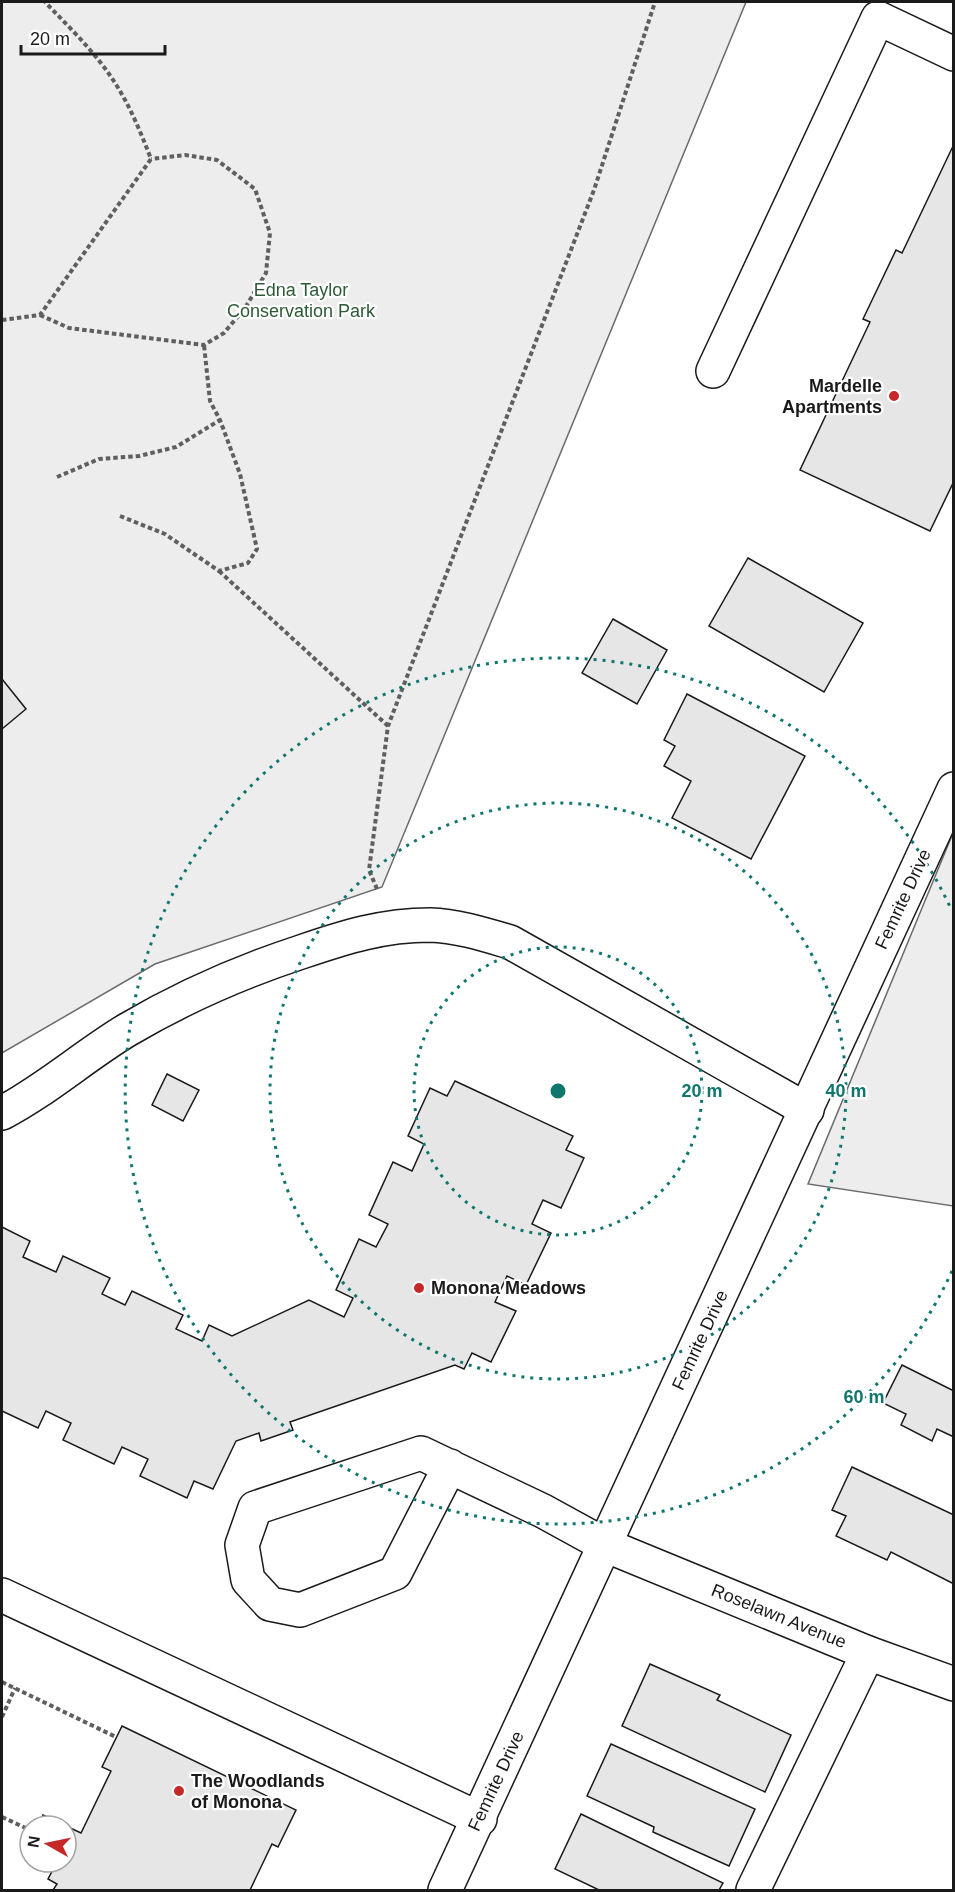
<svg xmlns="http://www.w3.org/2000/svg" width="955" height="1892" font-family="Arial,sans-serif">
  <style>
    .built { fill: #ededed; stroke: #6a6a6a; stroke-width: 1.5 }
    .building { fill: #e6e6e6; stroke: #1a1a1a; stroke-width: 1.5 }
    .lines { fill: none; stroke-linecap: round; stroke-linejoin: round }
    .minor-casing { stroke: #1a1a1a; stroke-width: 36 }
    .path { stroke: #5f5f5f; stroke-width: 4; stroke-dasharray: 4.5 3; stroke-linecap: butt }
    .minor { stroke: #fff; stroke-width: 33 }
    .ring { fill: none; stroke: #0f766e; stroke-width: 3; stroke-dasharray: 3 6 }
    .poi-dot { fill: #c62828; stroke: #fff; stroke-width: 2 }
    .labels { text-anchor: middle; stroke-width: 4.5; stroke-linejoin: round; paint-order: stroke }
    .park-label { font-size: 18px; fill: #2b5a34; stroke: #fff }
    .poi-label { font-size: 18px; font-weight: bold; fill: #1a1a1a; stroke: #fff; text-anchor: start }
    .street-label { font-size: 18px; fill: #1a1a1a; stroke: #fff }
    .centre { fill: #0f766e; stroke: #fff; stroke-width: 3 }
    .ring-label { font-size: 18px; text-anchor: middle; font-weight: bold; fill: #0f766e; stroke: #fff; stroke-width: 4.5; stroke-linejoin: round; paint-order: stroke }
  </style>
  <rect width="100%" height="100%" fill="#fff"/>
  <!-- built -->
  <g class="built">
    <polygon points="2,2 746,2 382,887 155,964 2,1053"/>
    <polygon points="953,833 953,1206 808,1184"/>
  </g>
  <!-- building -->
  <g class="building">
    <polygon points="954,144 954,481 930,531 800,470 870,322 863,319 896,250 902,253"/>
    <polygon points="748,558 863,623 824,692 709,626"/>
    <polygon points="613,619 667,650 637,704 582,673"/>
    <polygon points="2,679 26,709 2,729"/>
    <polygon points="687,694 805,756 751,859 672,818 691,781 664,766 675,746 664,740"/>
    <polygon points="167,1074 199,1090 183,1121 152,1105"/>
    <polygon points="455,1081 573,1136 566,1150 584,1158 561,1208 543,1200 532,1224 551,1233 526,1285 507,1276 495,1302 516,1311 491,1362 472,1353 464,1369 455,1365 290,1422 293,1430 261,1441 259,1433 236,1441 213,1489 194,1481 187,1498 140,1476 148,1459 122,1447 114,1464 63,1440 71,1423 46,1411 38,1428 2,1411 2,1227 30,1241 23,1257 56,1272 63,1256 110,1278 102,1294 125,1305 132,1291 183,1315 176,1329 202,1341 209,1325 232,1336 309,1300 344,1317 353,1298 336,1290 359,1239 376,1247 388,1224 369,1215 393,1162 412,1171 424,1144 408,1136 430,1088 447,1096"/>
    <polygon points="902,1365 954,1391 954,1437 937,1429 932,1441 901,1425 906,1414 883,1403"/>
    <polygon points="852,1467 954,1515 954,1584 891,1552 887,1560 836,1536 846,1516 832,1510"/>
    <polygon points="650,1664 720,1695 717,1700 791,1735 765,1792 622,1726"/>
    <polygon points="122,1726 296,1810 278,1847 272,1844 250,1890 53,1890 57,1884 48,1879 57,1862 66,1862 66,1826 81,1833 111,1771 102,1767"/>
    <polygon points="611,1744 755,1809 729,1866 653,1832 654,1827 587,1796"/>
    <polygon points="581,1814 723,1883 719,1890 599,1890 555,1869"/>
    <polygon points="43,1815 66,1826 38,1826"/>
  </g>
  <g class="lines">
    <!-- minor casing -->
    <g class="minor-casing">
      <g id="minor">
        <polyline points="713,371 878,18 954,54"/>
        <path d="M2,1113c44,-23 82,-57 125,-83 56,-33 113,-58 174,-78 44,-15 82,-27 129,-27 28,1 53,9 80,17l297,168"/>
        <polyline points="450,1466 395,1573 300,1610 270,1604 248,1580 242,1545 255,1508 421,1453 543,1511 605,1545 868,1653 954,1684"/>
        <polyline points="2,1595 480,1819"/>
        <polyline points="445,1890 954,789"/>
        <polyline points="753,1890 868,1653"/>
      </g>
    </g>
    <!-- path -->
    <g class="path">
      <polyline points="40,315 69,328 204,345 224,333 245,308 266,273 270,233 255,189 217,160 185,155 151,159"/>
      <path d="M2,320l38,-5 111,-156c-10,-26 -21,-53 -36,-76 -19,-30 -46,-56 -70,-81"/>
      <polyline points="57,477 99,459 139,456 176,447 220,420"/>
      <polyline points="120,516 165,534 219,571 248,563 257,549 240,474 220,420 210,401 204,345"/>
      <polyline points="219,571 388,726"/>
      <polyline points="377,889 369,870 388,726 594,190 655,2"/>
      <polyline points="2,1682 116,1737"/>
      <polyline points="2,1717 15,1688"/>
      <polyline points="2,1817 30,1830"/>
    </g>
    <!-- minor -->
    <use href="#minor" class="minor"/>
  </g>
  <!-- distance rings -->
  <g class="ring">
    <circle cx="558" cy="1091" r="144"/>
    <circle cx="558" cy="1091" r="288"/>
    <path d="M952 1271A433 433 0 1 1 952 911"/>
  </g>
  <!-- markers -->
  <g class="poi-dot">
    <circle cx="894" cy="396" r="6"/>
    <circle cx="419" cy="1288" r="6"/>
    <circle cx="179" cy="1791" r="6"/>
  </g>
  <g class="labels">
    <!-- park labels -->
    <g class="park-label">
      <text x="301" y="296">Edna Taylor<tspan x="301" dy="21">Conservation Park</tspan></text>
    </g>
    <!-- poi labels -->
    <g class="poi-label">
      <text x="882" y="392" text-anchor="end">Mardelle<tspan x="882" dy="21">Apartments</tspan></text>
      <text x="431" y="1294">Monona Meadows</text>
      <text x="191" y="1787">The Woodlands<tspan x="191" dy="21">of Monona</tspan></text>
    </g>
    <!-- street labels -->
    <g class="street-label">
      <text transform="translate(903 899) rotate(-65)" y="6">Femrite Drive</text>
      <text transform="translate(700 1340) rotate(-65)" y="6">Femrite Drive</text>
      <text transform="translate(779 1616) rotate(22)" y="6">Roselawn Avenue</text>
      <text transform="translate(496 1781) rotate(-65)" y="6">Femrite Drive</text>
    </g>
  </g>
  <circle cx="558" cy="1091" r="9" class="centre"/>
  <g class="ring-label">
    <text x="702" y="1097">20 m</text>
    <text x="846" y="1097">40 m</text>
    <text x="864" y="1403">60 m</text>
  </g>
  <!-- border -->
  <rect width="955" height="1892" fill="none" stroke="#1a1a1a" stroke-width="6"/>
  <!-- north arrow -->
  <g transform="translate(48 1844) rotate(279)"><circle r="28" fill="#ffffff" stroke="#a3a3a3" stroke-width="1.5"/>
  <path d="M0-4.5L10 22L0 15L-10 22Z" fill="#c62828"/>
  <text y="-9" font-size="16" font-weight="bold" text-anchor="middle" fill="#1a1a1a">N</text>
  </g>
  <!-- scale -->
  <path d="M21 45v9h144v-9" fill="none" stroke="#1a1a1a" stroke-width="3"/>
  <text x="30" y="45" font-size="18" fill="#1a1a1a" stroke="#ffffff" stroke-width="4.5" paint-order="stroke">20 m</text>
</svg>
